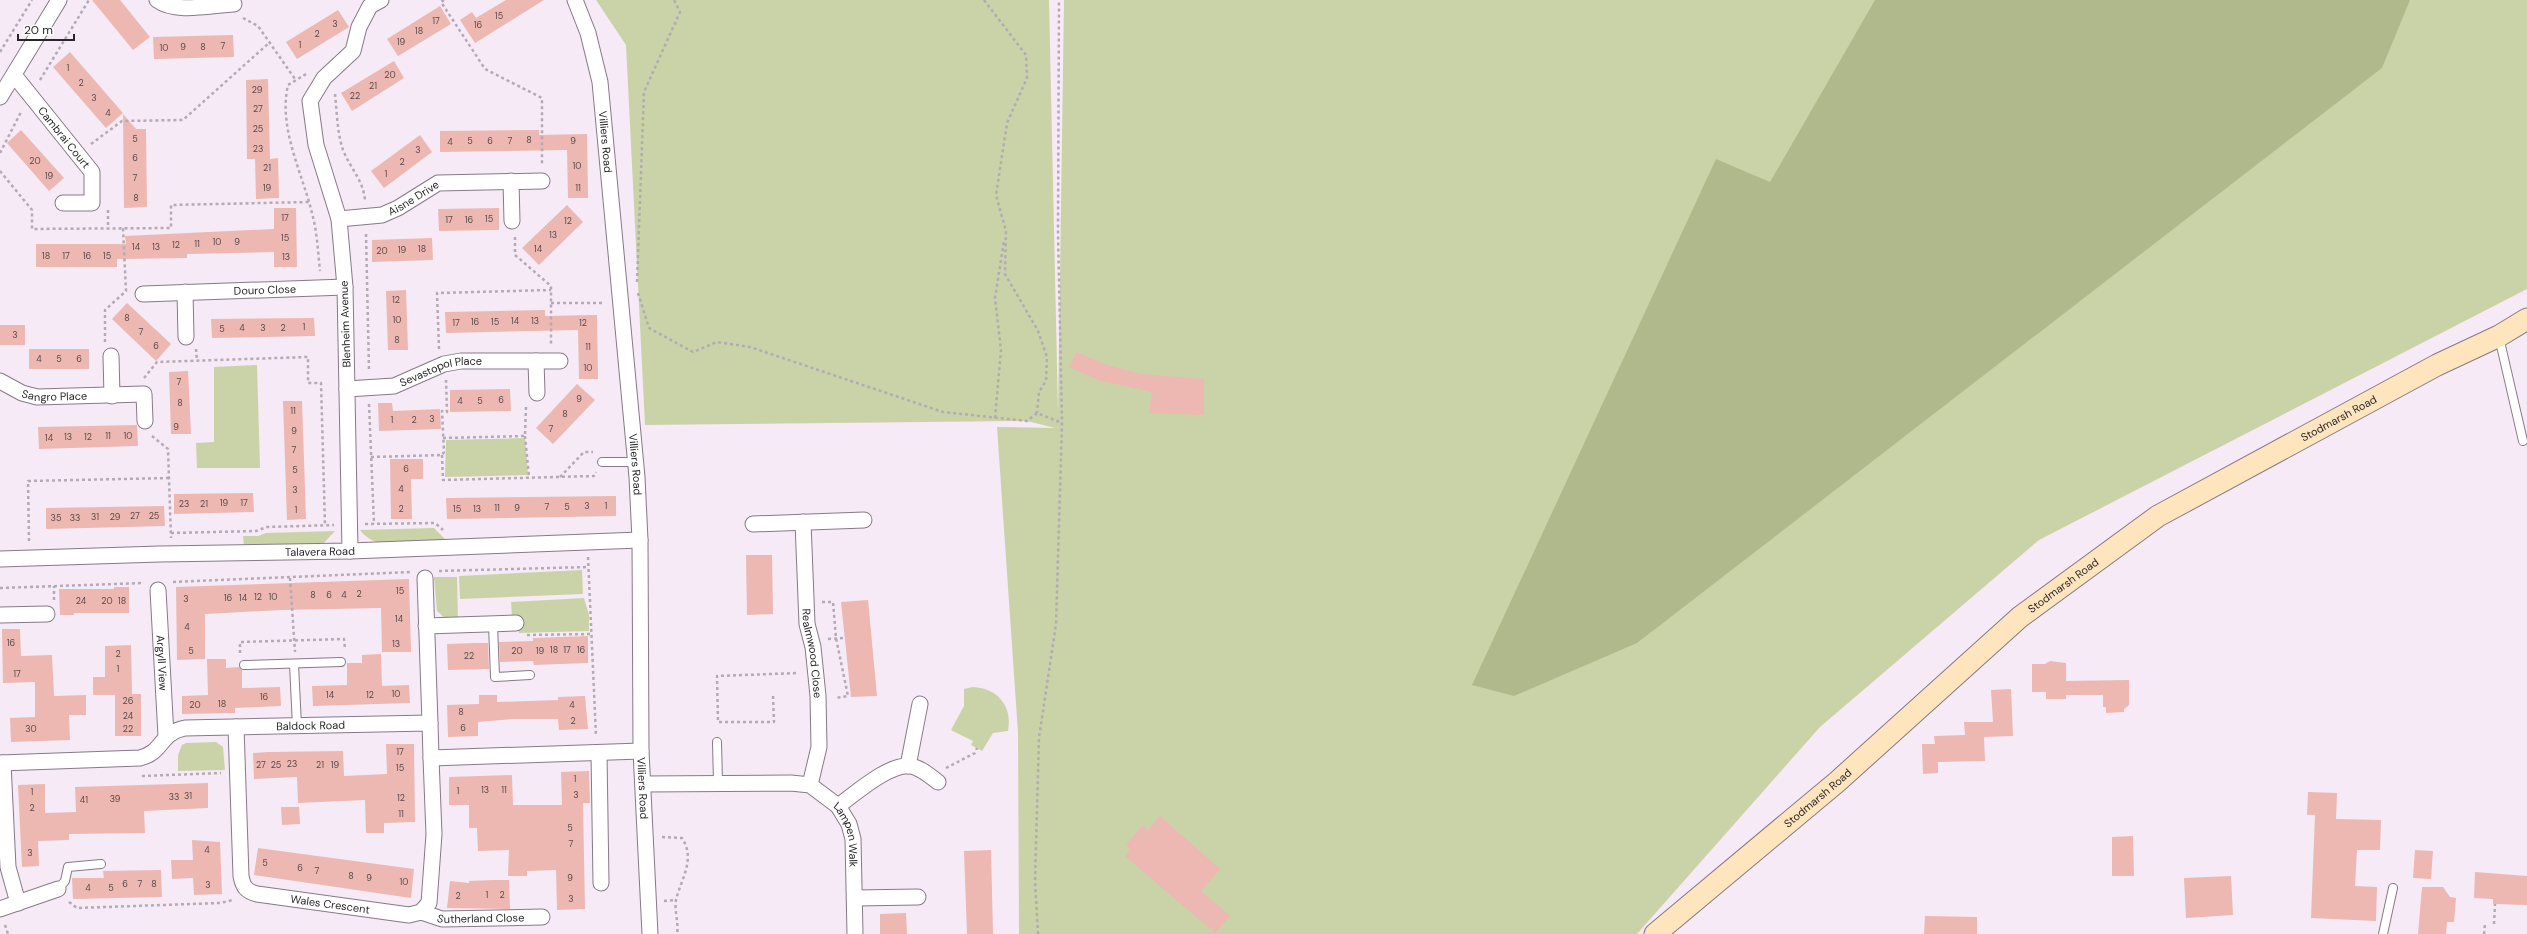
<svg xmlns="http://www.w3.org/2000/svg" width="2527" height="934" font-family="'DM Sans',sans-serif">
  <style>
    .green { fill: #cad3a8 }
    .forest { fill: #b0b98c }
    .building { fill: #ecb8b1 }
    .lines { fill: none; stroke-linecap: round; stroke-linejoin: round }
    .lane-casing { stroke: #857a86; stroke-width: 10 }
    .street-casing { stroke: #857a86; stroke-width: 17 }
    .secondary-casing { stroke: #857a86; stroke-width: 23 }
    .path { stroke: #b3aab4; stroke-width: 2.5; stroke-dasharray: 3 3; stroke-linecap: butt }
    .lane { stroke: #fff; stroke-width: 8 }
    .street { stroke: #fff; stroke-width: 15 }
    .secondary { stroke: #fee5be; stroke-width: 21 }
    .labels { text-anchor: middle; stroke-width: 3; stroke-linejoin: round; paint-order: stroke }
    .number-label { font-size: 9px; fill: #5a4a4c }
    .street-label { font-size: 11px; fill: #29252a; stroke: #fff }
  </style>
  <rect width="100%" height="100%" fill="#f6eaf7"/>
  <!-- green -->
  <g class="green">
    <polygon points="596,0 1049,0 1058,412 1064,0 2527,0 2527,289 2039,540 1820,727 1637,934 1019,934 1018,733 997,427 1055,428 1027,421 645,425 626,45"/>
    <polygon points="257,365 260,468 197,468 196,443 214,442 214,367"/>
    <polygon points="525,438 528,475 445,477 446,440"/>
    <path d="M434,528l11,11v3c-27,1 -68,12 -85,-12z"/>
    <polygon points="335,531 321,546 244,547 243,536 258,536 266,533"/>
    <polygon points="582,570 583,594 460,599 459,576"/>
    <polygon points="434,577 457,577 458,621 447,620 437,611"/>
    <polygon points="584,598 589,615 589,631 519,633 519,619 512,617 511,602"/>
    <path d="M973,687c25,1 40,20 35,44l-15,2 -11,18 -11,-6 2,-4 -22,-11 13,-24v-17z"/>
    <polygon points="216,742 223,747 225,770 178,771 178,755 182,745 186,743"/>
  </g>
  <!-- forest -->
  <polygon class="forest" points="1875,0 2410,0 2382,68 1637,643 1514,696 1472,685 1716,159 1770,182"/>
  <!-- building -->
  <g class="building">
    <polygon points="92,0 120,0 150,37 133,50"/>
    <polygon points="506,0 544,0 475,43 460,20 472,12 476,18"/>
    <polygon points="440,6 451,24 398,56 387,39"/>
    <polygon points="338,10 349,27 297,59 286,42"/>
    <polygon points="233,35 234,57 154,59 153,37"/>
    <polygon points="70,52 123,113 106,128 53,67"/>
    <polygon points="394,61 404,78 352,111 341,93"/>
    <polygon points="268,79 270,159 278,158 279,198 256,199 255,159 247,159 246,80"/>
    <polygon points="123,114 136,129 146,129 147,207 124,208"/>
    <polygon points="21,130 64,178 49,191 7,143"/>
    <polygon points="539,130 539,135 587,134 588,198 568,198 567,150 440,152 440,131"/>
    <polygon points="420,135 432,152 384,188 371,171"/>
    <polygon points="567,205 583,222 539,265 522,248"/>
    <polygon points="274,208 296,208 297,267 274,267 274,252 187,254 187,258 117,259 117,267 36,267 36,244 126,244 125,236 274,229"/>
    <polygon points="499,208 499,230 439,231 438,209"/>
    <polygon points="432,238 433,260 372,262 372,240"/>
    <polygon points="406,290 408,350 388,350 386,291"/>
    <polygon points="127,303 171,344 156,361 112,319"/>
    <polygon points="545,310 545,316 597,315 598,379 579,379 578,330 446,333 445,312"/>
    <polygon points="314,318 315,336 212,338 211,319"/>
    <rect x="0" y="325" width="25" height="20"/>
    <rect x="29" y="349" width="60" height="20"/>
    <polygon points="1076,352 1107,365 1142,374 1204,379 1204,415 1149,413 1152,392 1101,381 1069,367"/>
    <polygon points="188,371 191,434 171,434 169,372"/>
    <polygon points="577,384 595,400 553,444 536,428"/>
    <polygon points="510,389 511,411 450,412 450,390"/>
    <polygon points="283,401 302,401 306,519 287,520"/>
    <polygon points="378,403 392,403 393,411 440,409 441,429 379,431"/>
    <polygon points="137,425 138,446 39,449 38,427"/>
    <polygon points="390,459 423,459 423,479 411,479 412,519 391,519"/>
    <polygon points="253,493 254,512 174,514 174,494"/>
    <polygon points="616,496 616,516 447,519 446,498"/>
    <polygon points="164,506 165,526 46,529 46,508"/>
    <polygon points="746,555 772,555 773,614 747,615"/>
    <polygon points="409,579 411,652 382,652 381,608 281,610 205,614 205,659 177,660 176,587"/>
    <polygon points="114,587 129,587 129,613 74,613 74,615 60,615 59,589 114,589"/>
    <polygon points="868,600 877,696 851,697 841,602"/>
    <polygon points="2,629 20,629 21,656 52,655 54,696 86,695 86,715 69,715 70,740 11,742 10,718 35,717 35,682 3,683"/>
    <polygon points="588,636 588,663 534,665 533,661 500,662 499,642 533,641 533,638"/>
    <polygon points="476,643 488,643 489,669 448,670 447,644"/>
    <polygon points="131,645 132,694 141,694 141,736 115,736 115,695 93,695 93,677 105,677 105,646"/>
    <polygon points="381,654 382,686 409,685 410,703 313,706 312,686 347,685 347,663 362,663 362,655"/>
    <polygon points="207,659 226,659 226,668 239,667 242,670 242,688 280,687 281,706 235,708 235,713 182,714 182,696 208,695"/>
    <polygon points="2050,661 2066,663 2066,681 2129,680 2129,705 2124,709 2124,712 2106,713 2106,707 2103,707 2103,695 2066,695 2066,699 2046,699 2046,692 2032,692 2032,664 2045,664"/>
    <polygon points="2011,689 2013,736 1984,737 1985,761 1938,762 1938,773 1923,774 1922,744 1935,744 1934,736 1965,735 1964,722 1993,722 1991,690"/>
    <polygon points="479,695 497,695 497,702 558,700 558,697 585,696 588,729 559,730 558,719 513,719 478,722 478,736 448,737 447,705 479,704"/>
    <polygon points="386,744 414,744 415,822 384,823 384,833 366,833 365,800 298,803 297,777 254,779 253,753 268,752 343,751 344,776 387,774"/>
    <polygon points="589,771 590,803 583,803 585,909 557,910 556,870 527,871 527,876 508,876 509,850 478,851 477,828 469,828 469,805 449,805 449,777 512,775 513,805 562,805 561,772"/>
    <polygon points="208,783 208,808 144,811 145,833 69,834 69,840 38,841 39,866 22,867 18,785 45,784 45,813 76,812 75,787"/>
    <polygon points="2308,792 2337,793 2336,819 2381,820 2380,850 2357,850 2355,886 2377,887 2376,921 2311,918 2315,815 2307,815"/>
    <polygon points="281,807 299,807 300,824 282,825"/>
    <polygon points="1160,816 1220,869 1201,891 1230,916 1215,933 1125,856 1131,850 1126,845 1143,825 1148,830"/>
    <polygon points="2133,836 2134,876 2112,876 2112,837"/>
    <polygon points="192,840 220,842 222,894 194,895 193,878 172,879 171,860 193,860"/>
    <polygon points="258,848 414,869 411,898 254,875"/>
    <polygon points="991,850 993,934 967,934 964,851"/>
    <polygon points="2415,850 2433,851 2431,879 2413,878"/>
    <polygon points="161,870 162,897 73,899 72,878 104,878 103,871"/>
    <polygon points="2475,872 2527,876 2527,905 2493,904 2493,899 2474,898"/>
    <polygon points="2231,876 2233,915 2186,918 2184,878"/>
    <polygon points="494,880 509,880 510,909 447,908 450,881 469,883 469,881"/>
    <polygon points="2422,887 2443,887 2450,897 2456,898 2454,922 2447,922 2446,934 2418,934"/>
    <polygon points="906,913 907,934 880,934 880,914"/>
    <polygon points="1925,916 1977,917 1977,934 1924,934"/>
  </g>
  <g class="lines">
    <!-- lane casing -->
    <g class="lane-casing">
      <g id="lane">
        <polyline points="2499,337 2523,441"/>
        <polyline points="602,462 636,462"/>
        <polyline points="493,624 495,677 530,675"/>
        <polyline points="294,664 297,726"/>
        <polyline points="244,665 341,662"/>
        <polyline points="717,742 718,783"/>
        <polyline points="58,889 65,881 68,867 101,864"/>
        <polyline points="2383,934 2393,888"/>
      </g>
    </g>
    <!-- street casing -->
    <g class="street-casing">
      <g id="street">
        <path d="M157,0c19,14 54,5 77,4"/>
        <path id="s1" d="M575,0l13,33 12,49 37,395 3,63 1,211 9,183"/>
        <path id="s2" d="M14,75l78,97v31h-29"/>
        <polyline points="0,97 59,0"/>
        <polyline points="511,181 512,221"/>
        <path id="s3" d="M339,219l43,-4 16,-7 40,-25 104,-2"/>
        <polyline points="185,292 186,337"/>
        <path id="s4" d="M143,294l202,-7"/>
        <polyline points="111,356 112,396"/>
        <polyline points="536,361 537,393"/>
        <path id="s5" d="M0,381l22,12 15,4 107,-3 1,27"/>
        <path id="s6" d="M347,389l47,-3 50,-22 17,-3h99"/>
        <path id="s7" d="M803,522l4,102 6,23 5,49 1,51 -9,38"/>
        <polyline points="753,524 864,520"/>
        <polyline points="350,551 345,287 339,219 316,145 310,101 324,78 353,51 359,27 370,6 381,0"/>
        <path id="s8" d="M0,559l160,-5 190,-3 290,-11"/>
        <polyline points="425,578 430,723"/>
        <path id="s9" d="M158,590l8,146"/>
        <polyline points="0,615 47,614"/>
        <polyline points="426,626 516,623"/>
        <path id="s10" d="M236,727l5,149c2,11 5,15 16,18l152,21 12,-3 8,-9 5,-69 -3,-76"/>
        <polyline points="599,753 601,883"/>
        <path id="s11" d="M0,763l140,-5c24,-6 19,-25 45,-30l245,-5 1,35 210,-7"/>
        <polyline points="3,763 8,867 18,903"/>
        <polyline points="908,766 920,704"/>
        <path id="s12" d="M644,784l147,-1 19,2 28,21 11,18 4,15 2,95"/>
        <path d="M838,806c17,-12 51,-43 73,-40 10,2 19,10 27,16"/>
        <polyline points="855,898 918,897"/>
        <polyline points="0,909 58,889"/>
        <path id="s13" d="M421,912l21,7 100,-2"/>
      </g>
    </g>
    <!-- secondary casing -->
    <g class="secondary-casing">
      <g id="secondary">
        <path id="s14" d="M1655,934l182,-152 183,-165 138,-101 279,-151 62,-29 28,-17"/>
      </g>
    </g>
    <!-- path -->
    <g class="path">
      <polyline points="444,0 441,2 485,69 542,98 542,164"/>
      <polyline points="984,0 1026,55 1027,78 1007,123 996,195 1006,231 1005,274 1038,331 1047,357 1046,381 1039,392 1037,413"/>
      <polyline points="243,18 258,26 295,79"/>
      <polyline points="0,52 32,0"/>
      <path d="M306,74l-18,11c-10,43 14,87 24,128 5,18 6,39 8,58"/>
      <polyline points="40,80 89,0"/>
      <path d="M335,94c2,18 2,38 8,56 7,18 21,31 22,51"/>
      <polyline points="91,144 122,121 183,120 270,42"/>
      <polyline points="0,153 21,112"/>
      <polyline points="0,171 32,210 32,229 171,228 171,205 309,202"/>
      <polyline points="108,210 108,228"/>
      <polyline points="366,234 369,371"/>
      <polyline points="515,237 515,255 551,286 551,344"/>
      <polyline points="637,282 644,92 680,12 674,0"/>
      <polyline points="638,293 649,328 693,352 717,342 750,347 943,412 1027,421 1037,413 1062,423"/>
      <polyline points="551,303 604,303"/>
      <polyline points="105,342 105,310 126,291 123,228"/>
      <polyline points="196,349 197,360"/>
      <polyline points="439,349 437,293 551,290"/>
      <polyline points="144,378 157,362 308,357 308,383 321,383 325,525"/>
      <polyline points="369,404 374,524"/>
      <polyline points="995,418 1001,350 995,298 1004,241"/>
      <polyline points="152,436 168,449 171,538"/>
      <polyline points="525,436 529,477"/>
      <polyline points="443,438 525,436 526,406"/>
      <polyline points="442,455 443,480 594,476 596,472"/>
      <polyline points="371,457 442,455 444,452 442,411 447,412 446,380"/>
      <polyline points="560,477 584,452 593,452"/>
      <polyline points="365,524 435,523 443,530"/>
      <polyline points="171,533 256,531 267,527 334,525"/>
      <polyline points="29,541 28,481 169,478"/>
      <polyline points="588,557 596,736"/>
      <polyline points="439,571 588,567"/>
      <polyline points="290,578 295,652"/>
      <polyline points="173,582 410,572"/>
      <polyline points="0,588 144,583"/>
      <polyline points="54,600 54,586"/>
      <polyline points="822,602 833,602 836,638 848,696 835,698"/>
      <polyline points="527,635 593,634"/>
      <polyline points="828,639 844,638"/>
      <polyline points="240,653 240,642 344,639 345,649"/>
      <polyline points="773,696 774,722 718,722 717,676 798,673"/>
      <polyline points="946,768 975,753 977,748"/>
      <polyline points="142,776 221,773"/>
      <path d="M662,837l20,1c14,21 -1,41 -6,62 -2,10 3,23 1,34"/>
      <polyline points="664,901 676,900"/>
      <polyline points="69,902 77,908 220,903 233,900"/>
      <polyline points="2494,924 2495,904"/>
      <polyline points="5,925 8,934"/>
      <polyline points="1038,934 1035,881 1039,738 1056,624 1062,423 1058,232 1059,0"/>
      <polyline points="2484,934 2485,924"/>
    </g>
    <!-- lane -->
    <use href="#lane" class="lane"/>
    <!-- street -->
    <use href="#street" class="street"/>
    <!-- secondary -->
    <use href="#secondary" class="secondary"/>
  </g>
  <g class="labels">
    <!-- number labels -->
    <g class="number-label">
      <text x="499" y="19">15</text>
      <text x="436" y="24">17</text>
      <text x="335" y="27">3</text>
      <text x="478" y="28">16</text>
      <text x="419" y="34">18</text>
      <text x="317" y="37">2</text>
      <text x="401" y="45">19</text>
      <text x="300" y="48">1</text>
      <text x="223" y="49">7</text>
      <text x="183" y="50">9</text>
      <text x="203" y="50">8</text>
      <text x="164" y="51">10</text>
      <text x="68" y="71">1</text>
      <text x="390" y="78">20</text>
      <text x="81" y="86">2</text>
      <text x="373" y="89">21</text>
      <text x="257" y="93">29</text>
      <text x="355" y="99">22</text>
      <text x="94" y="101">3</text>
      <text x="258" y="112">27</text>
      <text x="108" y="116">4</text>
      <text x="258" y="132">25</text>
      <text x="135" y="142">5</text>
      <text x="529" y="143">8</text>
      <text x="470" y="144">5</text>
      <text x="490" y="144">6</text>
      <text x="510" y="144">7</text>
      <text x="573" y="144">9</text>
      <text x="450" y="145">4</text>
      <text x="258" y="152">23</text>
      <text x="418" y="153">3</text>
      <text x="135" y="161">6</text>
      <text x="35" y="164">20</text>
      <text x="402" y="165">2</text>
      <text x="577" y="169">10</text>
      <text x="267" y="171">21</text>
      <text x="386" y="177">1</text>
      <text x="49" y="179">19</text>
      <text x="135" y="181">7</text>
      <text x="267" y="191">19</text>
      <text x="578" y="191">11</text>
      <text x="136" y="201">8</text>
      <text x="285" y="221">17</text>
      <text x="489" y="222">15</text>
      <text x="449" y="223">17</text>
      <text x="469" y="223">16</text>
      <text x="568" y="224">12</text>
      <text x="553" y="238">13</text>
      <text x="285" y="241">15</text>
      <text x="217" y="245">10</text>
      <text x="237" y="245">9</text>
      <text x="197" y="247">11</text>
      <text x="176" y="248">12</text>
      <text x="136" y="250">14</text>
      <text x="156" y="250">13</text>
      <text x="422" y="252">18</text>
      <text x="538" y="252">14</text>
      <text x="402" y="253">19</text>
      <text x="382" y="254">20</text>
      <text x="46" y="259">18</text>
      <text x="66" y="259">17</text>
      <text x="87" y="259">16</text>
      <text x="107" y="259">15</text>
      <text x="286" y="260">13</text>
      <text x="396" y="303">12</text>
      <text x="127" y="321">8</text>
      <text x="397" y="323">10</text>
      <text x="515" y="324">14</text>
      <text x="535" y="324">13</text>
      <text x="475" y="325">16</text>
      <text x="495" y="325">15</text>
      <text x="456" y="326">17</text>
      <text x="583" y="326">12</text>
      <text x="304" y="330">1</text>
      <text x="242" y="331">4</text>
      <text x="263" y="331">3</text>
      <text x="283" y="331">2</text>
      <text x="222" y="332">5</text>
      <text x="141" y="335">7</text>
      <text x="15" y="338">3</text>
      <text x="397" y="343">8</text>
      <text x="156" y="349">6</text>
      <text x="588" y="350">11</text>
      <text x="39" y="362">4</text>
      <text x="59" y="362">5</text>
      <text x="79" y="362">6</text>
      <text x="588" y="371">10</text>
      <text x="179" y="385">7</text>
      <text x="579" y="402">9</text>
      <text x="501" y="403">6</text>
      <text x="460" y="404">4</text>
      <text x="480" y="404">5</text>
      <text x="180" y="406">8</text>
      <text x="293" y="414">11</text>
      <text x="565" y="417">8</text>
      <text x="432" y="422">3</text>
      <text x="392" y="423">1</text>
      <text x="414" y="423">2</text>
      <text x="176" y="430">9</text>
      <text x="551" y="432">7</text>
      <text x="294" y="434">9</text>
      <text x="108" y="439">11</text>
      <text x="128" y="439">10</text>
      <text x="68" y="440">13</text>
      <text x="88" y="440">12</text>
      <text x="49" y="441">14</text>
      <text x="294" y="453">7</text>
      <text x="406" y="472">6</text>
      <text x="295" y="473">5</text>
      <text x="401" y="492">4</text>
      <text x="295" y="493">3</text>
      <text x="224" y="506">19</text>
      <text x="244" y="506">17</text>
      <text x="184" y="507">23</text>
      <text x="204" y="507">21</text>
      <text x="587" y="509">3</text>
      <text x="606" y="509">1</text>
      <text x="547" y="510">7</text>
      <text x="567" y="510">5</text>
      <text x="497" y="511">11</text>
      <text x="517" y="511">9</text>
      <text x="401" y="512">2</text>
      <text x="457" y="512">15</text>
      <text x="477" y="512">13</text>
      <text x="296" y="513">1</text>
      <text x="135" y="519">27</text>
      <text x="154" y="519">25</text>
      <text x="95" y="520">31</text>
      <text x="115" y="520">29</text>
      <text x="56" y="521">35</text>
      <text x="75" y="521">33</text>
      <text x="400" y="594">15</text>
      <text x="359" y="597">2</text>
      <text x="313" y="598">8</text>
      <text x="329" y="598">6</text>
      <text x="344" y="598">4</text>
      <text x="258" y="600">12</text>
      <text x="273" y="600">10</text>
      <text x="228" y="601">16</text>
      <text x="243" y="601">14</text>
      <text x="186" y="602">3</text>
      <text x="81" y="604">24</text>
      <text x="107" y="604">20</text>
      <text x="122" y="604">18</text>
      <text x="399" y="622">14</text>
      <text x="187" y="630">4</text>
      <text x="11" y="646">16</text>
      <text x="396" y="647">13</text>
      <text x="554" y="653">18</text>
      <text x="567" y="653">17</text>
      <text x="581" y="653">16</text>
      <text x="191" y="654">5</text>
      <text x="517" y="654">20</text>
      <text x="540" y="654">19</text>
      <text x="118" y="657">2</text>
      <text x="469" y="659">22</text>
      <text x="118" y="672">1</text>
      <text x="17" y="677">17</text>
      <text x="396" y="697">10</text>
      <text x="330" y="698">14</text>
      <text x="370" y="698">12</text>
      <text x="264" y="700">16</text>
      <text x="128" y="704">26</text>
      <text x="222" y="707">18</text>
      <text x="195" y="708">20</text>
      <text x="572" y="708">4</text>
      <text x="461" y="715">8</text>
      <text x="128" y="719">24</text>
      <text x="573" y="724">2</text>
      <text x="463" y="731">6</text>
      <text x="31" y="732">30</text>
      <text x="128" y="732">22</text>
      <text x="400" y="755">17</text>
      <text x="292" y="767">23</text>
      <text x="261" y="768">27</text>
      <text x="276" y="768">25</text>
      <text x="320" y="768">21</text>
      <text x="335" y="768">19</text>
      <text x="400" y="771">15</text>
      <text x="575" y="782">1</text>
      <text x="485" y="793">13</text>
      <text x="504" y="793">11</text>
      <text x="458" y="794">1</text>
      <text x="32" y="795">1</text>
      <text x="576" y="798">3</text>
      <text x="188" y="799">31</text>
      <text x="174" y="800">33</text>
      <text x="401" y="801">12</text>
      <text x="115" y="802">39</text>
      <text x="84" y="803">41</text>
      <text x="32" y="811">2</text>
      <text x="401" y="817">11</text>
      <text x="570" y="831">5</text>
      <text x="571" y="847">7</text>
      <text x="207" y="853">4</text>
      <text x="30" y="856">3</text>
      <text x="265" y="866">5</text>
      <text x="300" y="871">6</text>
      <text x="317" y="874">7</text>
      <text x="351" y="879">8</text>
      <text x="369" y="881">9</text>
      <text x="570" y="881">9</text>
      <text x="404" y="885">10</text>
      <text x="125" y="887">6</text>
      <text x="140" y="887">7</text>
      <text x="154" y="887">8</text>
      <text x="208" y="888">3</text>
      <text x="88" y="891">4</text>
      <text x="111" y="891">5</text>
      <text x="487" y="898">1</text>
      <text x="502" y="898">2</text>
      <text x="458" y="899">2</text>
      <text x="571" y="902">3</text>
    </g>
    <!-- street labels -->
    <g class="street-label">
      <text dy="4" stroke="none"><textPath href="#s2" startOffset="80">Cambrai Court</textPath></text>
      <text dy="4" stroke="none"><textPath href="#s1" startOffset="146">Villiers Road</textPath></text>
      <text dy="4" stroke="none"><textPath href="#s3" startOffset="79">Aisne Drive</textPath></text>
      <text dy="4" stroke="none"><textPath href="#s4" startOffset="122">Douro Close</textPath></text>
      <text transform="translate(345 324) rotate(-92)" y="4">Blenheim Avenue</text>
      <text dy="4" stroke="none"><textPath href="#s6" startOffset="97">Sevastopol Place</textPath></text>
      <text dy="4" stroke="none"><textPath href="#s5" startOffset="58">Sangro Place</textPath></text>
      <text dy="4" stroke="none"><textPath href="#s14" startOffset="860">Stodmarsh Road</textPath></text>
      <text dy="4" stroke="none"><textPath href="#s1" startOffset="470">Villiers Road</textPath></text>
      <text dy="4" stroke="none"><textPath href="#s8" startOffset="320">Talavera Road</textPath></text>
      <text dy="4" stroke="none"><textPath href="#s14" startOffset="537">Stodmarsh Road</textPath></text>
      <text dy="4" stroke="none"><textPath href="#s7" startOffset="132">Realmwood Close</textPath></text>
      <text dy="4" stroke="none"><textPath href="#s9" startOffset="73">Argyll View</textPath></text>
      <text dy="4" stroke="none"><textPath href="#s11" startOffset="321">Baldock Road</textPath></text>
      <text dy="4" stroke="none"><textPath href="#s1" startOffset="794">Villiers Road</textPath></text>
      <text dy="4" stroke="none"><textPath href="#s14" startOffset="212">Stodmarsh Road</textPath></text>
      <text dy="4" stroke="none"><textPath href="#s12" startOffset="232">Lampen Walk</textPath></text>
      <text dy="4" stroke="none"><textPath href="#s10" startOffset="249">Wales Crescent</textPath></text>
      <text dy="4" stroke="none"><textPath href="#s13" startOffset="61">Sutherland Close</textPath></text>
    </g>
  </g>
  <!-- scale -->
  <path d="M18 34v6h56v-6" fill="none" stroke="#29252a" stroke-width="2"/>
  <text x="24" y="34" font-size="12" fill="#29252a" stroke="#ffffff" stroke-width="3" paint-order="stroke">20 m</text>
</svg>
